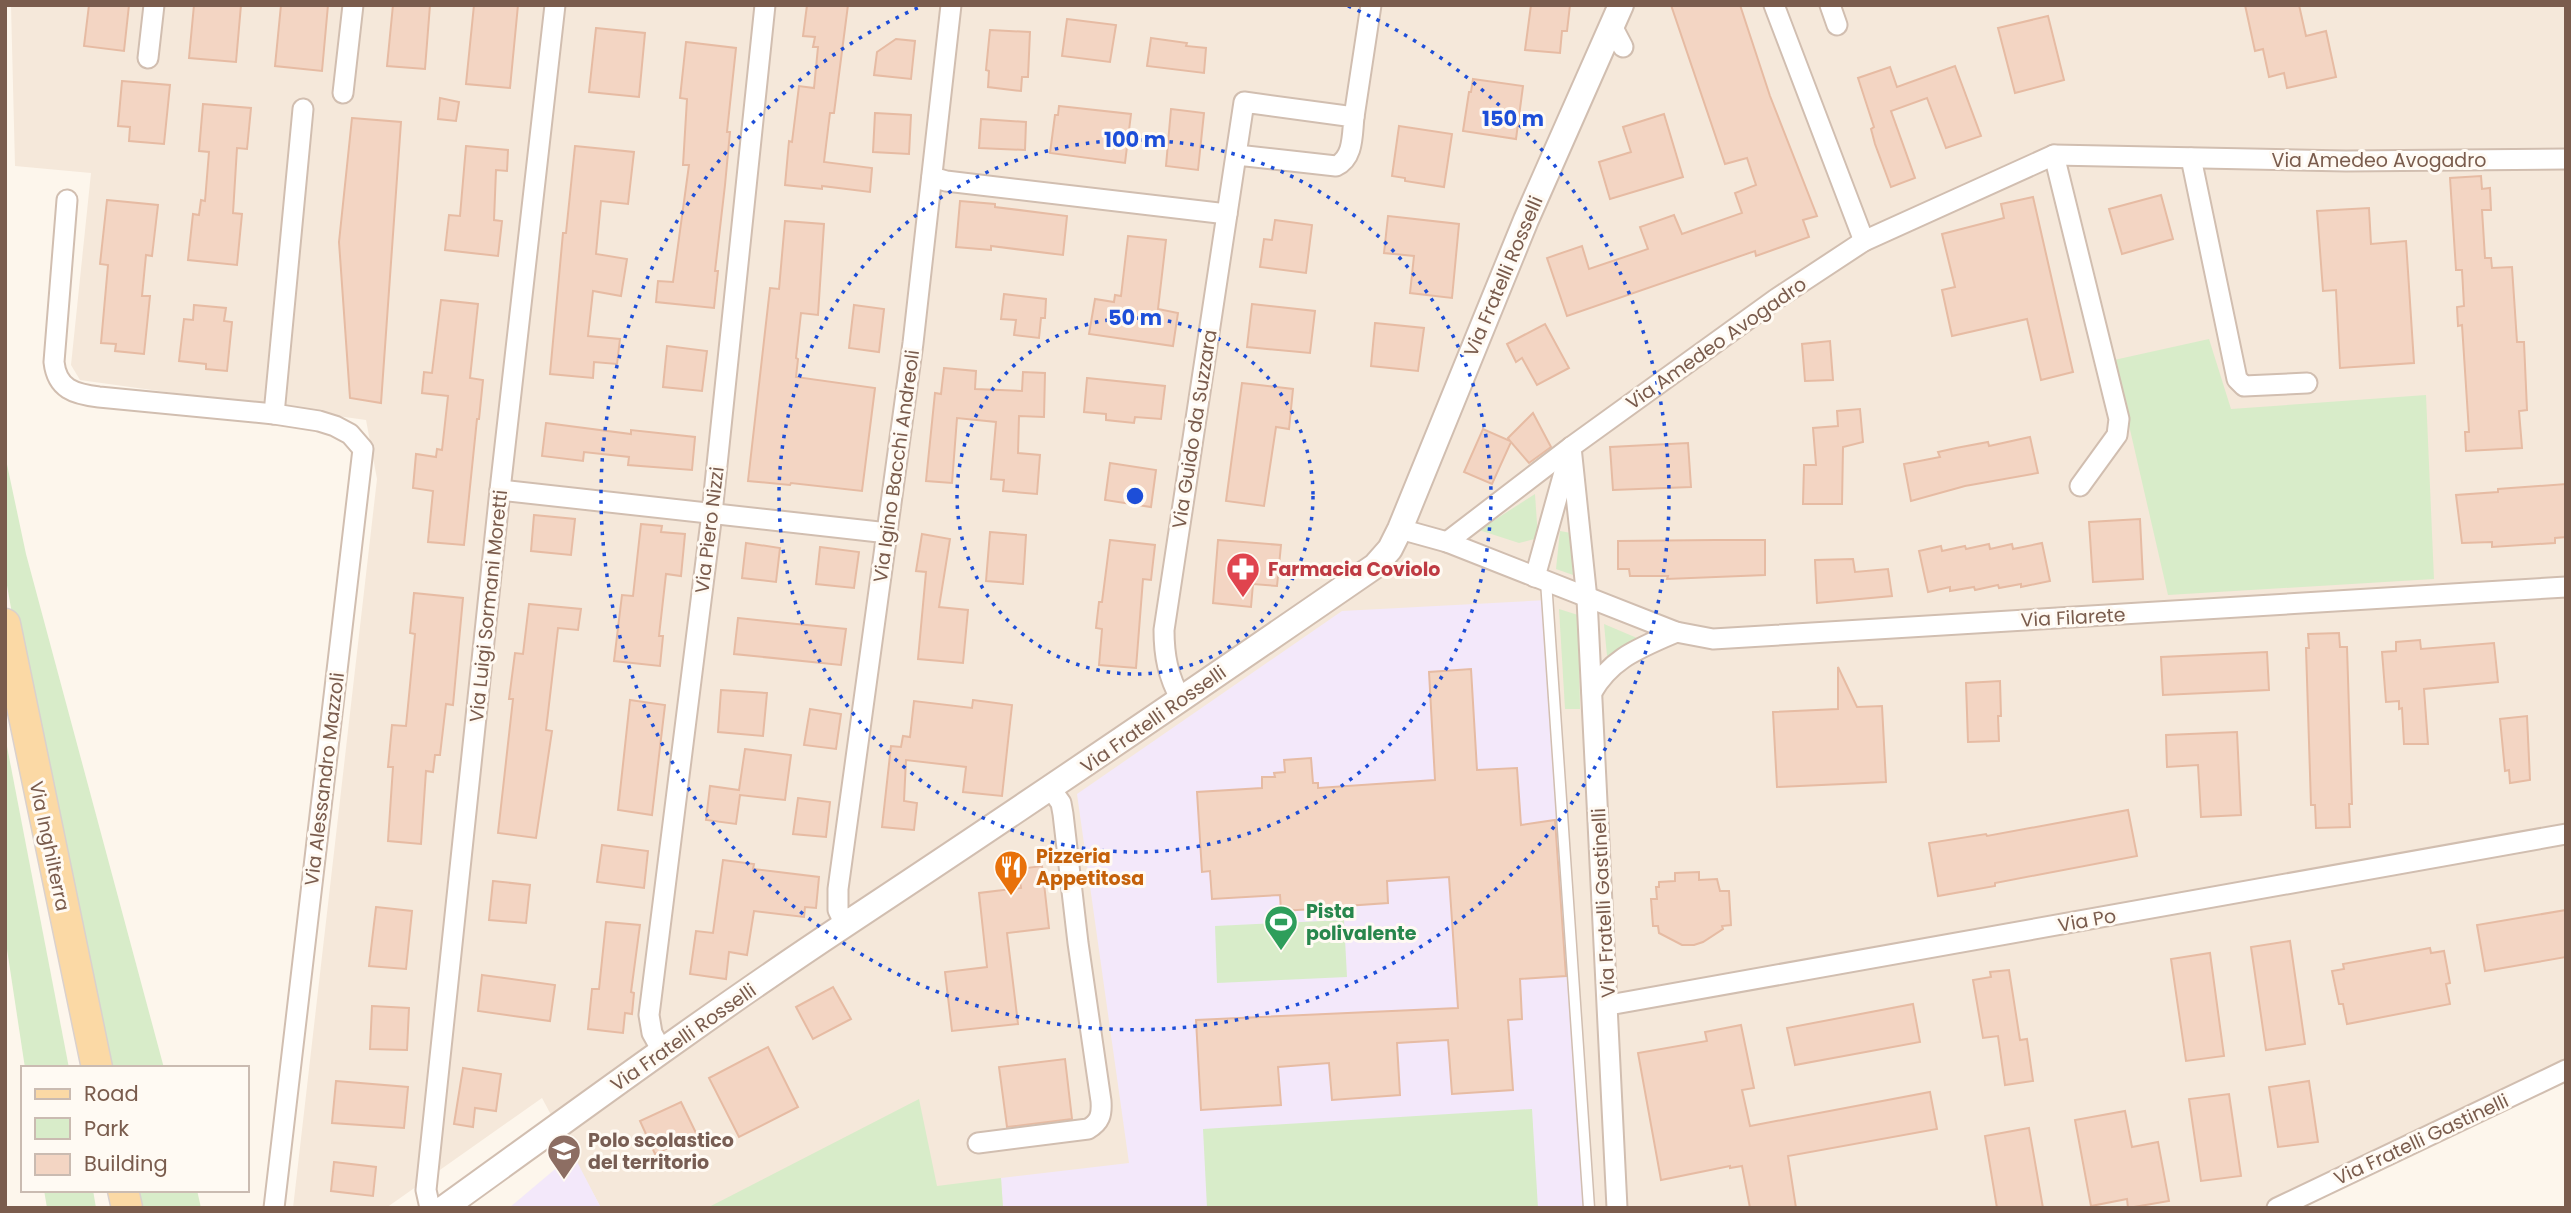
<svg xmlns="http://www.w3.org/2000/svg" width="2571" height="1213" font-family="Poppins,sans-serif">
  <style>
    .residential { fill: #f5e8da }
    .education { fill: #f3e8fa }
    .green { fill: #d8ecc9 }
    .building { fill: #f3d5c3; stroke: #e6bba3; stroke-width: 2 }
    .lines { fill: none; stroke-linecap: round; stroke-linejoin: round }
    .service-casing { stroke: #d1beb0; stroke-width: 13 }
    .minor-casing { stroke: #d1beb0; stroke-width: 23 }
    .tertiary-casing { stroke: #d1beb0; stroke-width: 28 }
    .primary-casing { stroke: #dad1cd; stroke-width: 33 }
    .service { stroke: #fff; stroke-width: 10 }
    .minor { stroke: #fff; stroke-width: 19 }
    .tertiary { stroke: #fff; stroke-width: 24 }
    .primary { stroke: #fbd9a5; stroke-width: 30 }
    .ring { fill: none; stroke: #1d4ed8; stroke-width: 3.5; stroke-dasharray: 3.5 7 }
    .labels { text-anchor: middle; stroke-width: 6; stroke-linejoin: round; paint-order: stroke }
    .street-label { font-size: 19px; fill: #7a5c4d; stroke: #fffaf3 }
    .health-label { font-size: 19px; font-weight: bold; fill: #be3a42; stroke: #fffaf3; text-anchor: start }
    .food-label { font-size: 19px; font-weight: bold; fill: #c56008; stroke: #fffaf3; text-anchor: start }
    .leisure-label { font-size: 19px; font-weight: bold; fill: #27864d; stroke: #fffaf3; text-anchor: start }
    .education-label { font-size: 19px; font-weight: bold; fill: #785e54; stroke: #fffaf3; text-anchor: start }
    .centre { fill: #1d4ed8; stroke: #fffaf3; stroke-width: 3.5 }
    .ring-label { font-size: 21px; text-anchor: middle; font-weight: bold; fill: #1d4ed8; stroke: #fffaf3; stroke-width: 6; stroke-linejoin: round; paint-order: stroke }
  </style>
  <rect width="100%" height="100%" fill="#fdf6ec"/>
  <!-- residential -->
  <polygon class="residential" points="11,5 2566,5 2566,1077 2303,1208 601,1208 542,1098 386,1208 293,1208 377,479 366,420 80,380 71,365 91,173 15,166"/>
  <!-- education -->
  <g class="education">
    <polygon points="1548,600 1588,1208 1003,1208 1001,1178 1129,1163 1077,794 1342,611"/>
    <polygon points="573,1154 601,1208 509,1208"/>
  </g>
  <!-- green -->
  <g class="green">
    <polygon points="2209,339 2231,409 2426,395 2434,579 2168,595 2114,360"/>
    <polygon points="5,455 26,554 164,1068 110,1068 24,682 5,574"/>
    <polygon points="1535,494 1538,538 1519,543 1479,530"/>
    <polygon points="1560,531 1571,533 1573,575 1556,569"/>
    <polygon points="1559,609 1578,615 1580,709 1565,709"/>
    <polygon points="1604,624 1637,638 1607,656"/>
    <polygon points="5,736 69,1068 25,1068 5,936"/>
    <polygon points="1344,920 1347,977 1217,983 1215,926"/>
    <polygon points="919,1099 937,1186 1001,1178 1003,1208 707,1208"/>
    <polygon points="1532,1109 1538,1208 1207,1208 1203,1129"/>
    <polygon points="44,1190 93,1190 96,1208 47,1208"/>
    <polygon points="138,1190 197,1190 201,1208 142,1208"/>
  </g>
  <!-- building -->
  <g class="building">
    <polygon points="89,5 129,5 124,51 84,46"/>
    <polygon points="194,5 241,5 236,62 189,58"/>
    <polygon points="281,5 328,5 322,71 275,66"/>
    <polygon points="393,5 430,5 425,69 387,66"/>
    <polygon points="474,5 518,5 510,88 466,84"/>
    <polygon points="807,5 848,5 834,113 830,113 824,162 872,168 870,192 822,186 822,189 785,185 789,141 792,142 799,86 814,88 818,47 813,47 815,37 803,36"/>
    <polygon points="1531,5 1570,5 1567,31 1562,31 1560,53 1525,50"/>
    <polygon points="1671,5 1740,5 1770,96 1817,216 1803,220 1809,237 1756,256 1755,251 1567,316 1547,258 1582,246 1589,269 1648,249 1640,227 1674,215 1682,234 1742,213 1735,193 1756,185 1747,158 1725,164"/>
    <polygon points="2245,5 2299,5 2306,36 2326,31 2336,77 2287,88 2284,73 2269,77 2263,49 2255,51"/>
    <polygon points="2048,16 2064,80 2015,93 1998,28"/>
    <polygon points="1067,19 1116,25 1110,62 1062,56"/>
    <polygon points="596,28 645,33 639,97 589,92"/>
    <polygon points="990,30 1030,32 1028,77 1022,77 1021,91 988,87 989,71 986,70"/>
    <polygon points="1151,38 1187,43 1186,46 1206,48 1204,73 1147,66"/>
    <polygon points="896,39 915,41 911,79 874,75 877,52"/>
    <polygon points="686,42 736,48 727,132 730,132 725,185 715,271 718,271 714,308 656,302 658,281 673,282 689,165 683,165 687,99 680,98"/>
    <polygon points="1955,66 1981,136 1946,148 1927,98 1891,111 1915,178 1891,187 1875,144 1871,129 1874,127 1858,78 1890,67 1897,87"/>
    <polygon points="1473,79 1523,86 1516,139 1463,131 1469,92 1471,92"/>
    <polygon points="122,81 170,85 164,144 129,141 130,127 118,126"/>
    <polygon points="440,98 459,102 456,121 438,119"/>
    <polygon points="203,104 251,108 247,149 237,148 233,213 242,214 237,265 188,260 193,214 199,215 201,200 205,201 209,152 199,151"/>
    <polygon points="1059,106 1131,114 1125,163 1050,153 1055,115 1058,115"/>
    <polygon points="1171,109 1204,113 1198,170 1166,166"/>
    <polygon points="875,113 911,115 909,154 873,152"/>
    <polygon points="1664,114 1683,177 1610,199 1599,162 1631,152 1623,127"/>
    <polygon points="352,118 401,122 381,403 350,398 339,242"/>
    <polygon points="981,119 1026,122 1025,150 979,148"/>
    <polygon points="1399,126 1452,134 1444,187 1405,181 1405,178 1392,176"/>
    <polygon points="466,146 508,150 507,171 496,170 494,220 502,221 498,256 445,250 449,215 460,216"/>
    <polygon points="575,146 634,152 628,204 601,201 596,254 627,259 621,296 593,291 588,336 620,339 617,364 594,362 593,378 550,374 563,233 566,233"/>
    <polygon points="2481,176 2482,189 2490,188 2491,210 2482,210 2485,258 2491,258 2492,268 2512,267 2517,342 2524,342 2527,410 2519,411 2522,448 2466,451 2465,432 2469,432 2462,325 2458,326 2457,307 2464,306 2462,270 2456,270 2450,178"/>
    <polygon points="2161,195 2173,239 2122,254 2109,209"/>
    <polygon points="2033,197 2073,372 2041,380 2027,319 1952,336 1942,290 1955,287 1942,234 2004,218 2001,204"/>
    <polygon points="107,200 158,205 152,256 146,255 142,296 150,296 144,354 115,351 116,344 101,343 108,265 100,264"/>
    <polygon points="960,201 995,204 995,207 1067,216 1063,255 991,246 991,250 956,247"/>
    <polygon points="2369,208 2371,244 2406,241 2414,363 2340,368 2336,290 2323,291 2317,211"/>
    <polygon points="1388,216 1459,224 1452,298 1410,293 1414,256 1384,253"/>
    <polygon points="1275,220 1312,225 1306,273 1260,267 1264,239 1272,240"/>
    <polygon points="785,221 824,224 818,315 801,313 796,358 798,359 796,377 875,388 862,491 791,483 790,485 748,481 770,288 779,289"/>
    <polygon points="1128,236 1166,240 1158,309 1178,313 1173,346 1089,334 1095,299 1114,302 1115,295 1121,296"/>
    <polygon points="1004,294 1046,299 1045,318 1041,318 1039,338 1014,335 1016,320 1001,319"/>
    <polygon points="441,300 478,304 470,378 483,380 479,419 477,419 464,545 428,542 433,491 413,488 416,454 436,457 437,449 442,450 448,396 422,393 424,372 432,373"/>
    <polygon points="1252,304 1315,311 1310,353 1247,347"/>
    <polygon points="194,305 226,308 224,321 232,322 227,371 206,369 206,364 179,361 184,319 193,320"/>
    <polygon points="854,305 884,309 879,352 849,348"/>
    <polygon points="1375,323 1424,328 1418,371 1371,366"/>
    <polygon points="1545,324 1569,368 1537,385 1522,358 1516,362 1507,344"/>
    <polygon points="1830,341 1833,380 1805,381 1802,344"/>
    <polygon points="667,346 707,351 702,391 663,387"/>
    <polygon points="944,368 976,371 975,389 1022,391 1023,372 1045,373 1044,417 1019,416 1018,453 1040,455 1037,494 1003,491 1004,480 991,479 996,422 957,418 952,483 926,481 935,393 941,394"/>
    <polygon points="1087,378 1165,386 1161,419 1135,417 1134,423 1106,420 1106,414 1084,412"/>
    <polygon points="1242,383 1293,389 1289,429 1276,427 1264,506 1226,501"/>
    <polygon points="1860,409 1863,442 1843,447 1842,504 1803,504 1804,465 1816,465 1813,428 1838,426 1837,411"/>
    <polygon points="1533,413 1551,447 1529,463 1511,442 1492,484 1464,472 1483,429 1510,441 1508,438"/>
    <polygon points="546,423 631,434 631,430 695,437 692,470 628,465 629,457 584,452 583,461 542,456"/>
    <polygon points="2030,437 2038,473 1965,486 1911,501 1904,464 1940,457 1938,452 1956,448 1988,442 1989,446"/>
    <polygon points="1688,443 1691,487 1613,490 1610,447"/>
    <polygon points="1110,463 1156,470 1151,507 1105,500"/>
    <polygon points="2566,484 2566,537 2555,538 2555,543 2492,547 2492,542 2462,543 2456,495 2498,492 2498,489"/>
    <polygon points="534,515 575,519 571,555 531,551"/>
    <polygon points="2140,519 2143,579 2093,582 2089,522"/>
    <polygon points="641,524 662,526 661,532 685,534 681,576 666,574 659,636 663,636 660,666 614,661 622,595 633,596"/>
    <polygon points="990,532 1026,535 1023,584 986,581"/>
    <polygon points="922,534 950,539 939,607 968,610 963,663 918,659 926,572 916,571"/>
    <polygon points="1110,540 1155,545 1151,580 1143,579 1136,668 1099,665 1102,629 1096,628 1099,602 1102,602"/>
    <polygon points="1218,540 1281,545 1277,586 1253,584 1251,607 1213,603"/>
    <polygon points="1715,540 1765,540 1765,575 1667,579 1668,576 1630,576 1629,569 1618,569 1618,541"/>
    <polygon points="746,543 780,548 776,582 742,578"/>
    <polygon points="2042,543 2050,581 2021,587 2021,584 1999,588 1998,585 1975,590 1974,587 1950,591 1950,587 1928,592 1919,551 1941,546 1942,551 1965,546 1966,549 1989,544 1990,549 2012,544 2013,549"/>
    <polygon points="820,547 859,552 854,588 816,584"/>
    <polygon points="1853,559 1855,572 1888,569 1892,596 1817,603 1815,560"/>
    <polygon points="414,593 463,598 453,705 446,704 440,755 435,755 433,772 426,771 421,844 388,841 393,767 388,767 392,725 406,726 415,634 410,633"/>
    <polygon points="529,604 581,609 578,630 558,628 546,730 552,731 536,838 498,833 513,699 509,699 515,653 523,654"/>
    <polygon points="738,618 846,629 841,665 734,654"/>
    <polygon points="2339,633 2340,647 2347,647 2352,804 2349,804 2350,827 2316,828 2315,805 2311,805 2306,648 2309,648 2308,634"/>
    <polygon points="2420,640 2421,649 2494,643 2498,682 2424,689 2428,744 2404,744 2402,708 2399,709 2399,701 2386,702 2382,652 2396,651 2396,642"/>
    <polygon points="2267,652 2269,690 2163,695 2161,657"/>
    <polygon points="1838,667 1857,707 1882,706 1886,782 1777,787 1773,712 1838,709"/>
    <polygon points="1471,669 1477,770 1517,768 1521,825 1555,820 1566,976 1520,979 1522,1019 1508,1020 1513,1090 1452,1094 1448,1040 1397,1043 1400,1095 1332,1100 1329,1063 1278,1067 1281,1105 1201,1110 1196,1020 1458,1008 1449,877 1387,881 1388,903 1331,907 1331,908 1281,911 1280,895 1212,899 1210,871 1202,872 1197,792 1262,788 1262,777 1275,777 1274,773 1285,772 1284,760 1311,758 1313,783 1318,783 1318,788 1435,780 1429,672"/>
    <polygon points="2000,681 2001,716 1998,716 1999,741 1968,742 1966,683"/>
    <polygon points="721,690 767,693 763,736 718,732"/>
    <polygon points="630,700 665,705 652,815 618,810"/>
    <polygon points="973,700 1012,705 1002,796 963,792 966,767 906,760 904,801 917,803 914,830 882,827 891,746 901,747 903,736 910,737 914,701 972,708"/>
    <polygon points="810,709 841,714 836,749 804,745"/>
    <polygon points="2527,716 2530,780 2510,783 2509,770 2505,771 2500,719"/>
    <polygon points="2237,732 2241,815 2201,817 2198,765 2167,767 2166,735"/>
    <polygon points="745,749 791,755 785,800 740,795 736,824 706,820 710,786 739,790"/>
    <polygon points="798,798 830,802 826,837 793,834"/>
    <polygon points="2128,810 2137,856 1995,883 1995,886 1938,896 1929,843 1986,834 1987,836"/>
    <polygon points="602,845 648,851 644,888 597,882"/>
    <polygon points="723,860 754,864 753,869 819,877 816,908 805,907 804,917 754,911 747,955 729,952 726,979 690,974 696,931 713,933"/>
    <polygon points="1042,866 1049,928 1007,933 1018,1024 952,1031 945,972 987,967 979,893 1021,888 1018,869"/>
    <polygon points="1699,872 1699,880 1717,879 1720,891 1729,891 1731,925 1722,926 1723,929 1703,942 1694,945 1682,945 1659,933 1658,926 1653,926 1651,899 1657,899 1656,887 1659,887 1659,882 1675,881 1675,873"/>
    <polygon points="493,881 530,885 526,923 489,920"/>
    <polygon points="376,907 412,911 406,969 369,966"/>
    <polygon points="2566,910 2566,957 2485,971 2477,925"/>
    <polygon points="606,922 640,925 631,992 634,993 632,1014 625,1013 623,1033 588,1029 592,989 599,989"/>
    <polygon points="2290,941 2305,1044 2266,1050 2251,947"/>
    <polygon points="2430,948 2431,953 2444,951 2450,983 2446,984 2450,1004 2347,1024 2343,1004 2339,1004 2332,971 2344,969 2343,964"/>
    <polygon points="2210,953 2224,1056 2186,1061 2171,959"/>
    <polygon points="2009,970 2020,1040 2027,1039 2033,1081 2005,1085 1998,1036 1983,1038 1973,980 1991,977 1990,972"/>
    <polygon points="482,975 555,985 550,1021 478,1011"/>
    <polygon points="833,987 851,1019 813,1039 796,1007"/>
    <polygon points="1913,1004 1920,1042 1795,1065 1787,1028"/>
    <polygon points="372,1006 409,1008 407,1050 370,1049"/>
    <polygon points="1741,1025 1754,1088 1742,1090 1750,1126 1930,1092 1937,1129 1788,1156 1796,1208 1750,1208 1742,1166 1730,1168 1730,1166 1661,1180 1638,1053 1707,1041 1705,1032"/>
    <polygon points="768,1047 798,1107 739,1137 709,1078"/>
    <polygon points="1065,1059 1072,1119 1007,1127 999,1067"/>
    <polygon points="463,1068 501,1074 496,1111 475,1108 473,1127 454,1124"/>
    <polygon points="336,1081 408,1087 404,1128 332,1123"/>
    <polygon points="2309,1081 2318,1142 2278,1147 2269,1087"/>
    <polygon points="2229,1094 2241,1176 2201,1181 2189,1099"/>
    <polygon points="681,1102 697,1135 655,1154 640,1121"/>
    <polygon points="2125,1111 2132,1147 2158,1142 2169,1201 2128,1208 2127,1199 2091,1206 2075,1120"/>
    <polygon points="2029,1128 2043,1208 1997,1208 1985,1136"/>
    <polygon points="334,1162 376,1167 373,1196 331,1191"/>
  </g>
  <g class="lines">
    <!-- service casing -->
    <g class="service-casing">
      <polyline id="service" points="1546,581 1589,1208"/>
    </g>
    <!-- minor casing -->
    <g class="minor-casing">
      <g id="minor">
        <polyline points="1774,5 1864,241"/>
        <polyline points="1830,5 1837,25"/>
        <polyline points="1612,26 1623,47"/>
        <polyline points="148,58 154,5"/>
        <polyline points="343,93 353,5"/>
        <polyline points="1354,117 1371,5"/>
        <polyline points="2054,155 2119,419 2117,435 2080,486"/>
        <polyline points="2191,158 2237,379 2244,386 2307,383"/>
        <polyline points="932,177 946,181 1227,214"/>
        <path d="M67,200l-13,162c3,27 20,32 45,35l175,17 45,7 16,5 15,8 13,15 -89,759"/>
        <polyline points="274,414 303,109"/>
        <polyline points="1571,447 1587,599 1617,1208"/>
        <polyline points="500,490 888,533"/>
        <polyline points="1400,529 1447,542 1676,632 1713,639 2566,587"/>
        <polyline points="1447,542 1571,447 1776,299 1864,241 2054,155 2346,161 2566,159"/>
        <polyline points="1535,577 1568,458"/>
        <path d="M1592,692c20,-35 49,-44 84,-60"/>
        <path d="M1181,700c-13,-24 -17,-44 -17,-70l80,-528 110,15c-2,17 0,41 -18,49l-99,-11"/>
        <polyline points="845,925 838,910 838,889 913,343 951,5"/>
        <polyline points="1609,1005 2566,834"/>
        <polyline points="662,1051 652,1033 649,1015 712,513 765,5"/>
        <path d="M978,1143l110,-14c12,-7 14,-14 13,-28l-23,-158 -15,-129 -2,-11 -10,-14"/>
        <polyline points="430,1208 426,1190 500,490 555,5"/>
        <polyline points="2277,1208 2566,1070"/>
      </g>
    </g>
    <!-- tertiary casing -->
    <g class="tertiary-casing">
      <path id="tertiary" d="M444,1208c132,-95 263,-192 399,-282 179,-118 355,-238 532,-360l15,-17 10,-20 126,-309 95,-215"/>
    </g>
    <!-- primary casing -->
    <g class="primary-casing">
      <g id="primary">
        <polyline points="5,624 97,1068"/>
        <polyline points="123,1190 127,1208"/>
      </g>
    </g>
    <!-- service -->
    <use href="#service" class="service"/>
    <!-- minor -->
    <use href="#minor" class="minor"/>
    <!-- tertiary -->
    <use href="#tertiary" class="tertiary"/>
    <!-- primary -->
    <use href="#primary" class="primary"/>
  </g>
  <!-- distance rings -->
  <g class="ring">
    <circle cx="1135" cy="496" r="178"/>
    <circle cx="1135" cy="496" r="356"/>
    <path d="M1348 6A534 534 0 1 1 922 6"/>
  </g>
  <!-- icons -->
  <defs>
    <g id="pharmacy-pin" transform="scale(1.75)"><path d="M0 17L-7.5 6A9.5 9.5 0 1 1 7.5 6Z" fill="#e0444e" stroke="#fffaf3"/><path d="M-2-6h4v4h4v4h-4v4h-4v-4h-4v-4h4Z" fill="#fff"/></g>
    <g id="restaurant-pin" transform="scale(1.75)"><path d="M0 17L-7.5 6A9.5 9.5 0 1 1 7.5 6Z" fill="#e8710a" stroke="#fffaf3"/><path d="M-5-6h1v4h1v-4h1v4h1v-4h1v5L-1.5 .5V6h-2V.5L-5-1ZM5-6V6H3V1.5H1.5Q1.5-4 5-6Z" fill="#fff"/></g>
    <g id="stadium-pin" transform="scale(1.75)"><path d="M0 17L-7.5 6A9.5 9.5 0 1 1 7.5 6Z" fill="#2e9e5b" stroke="#fffaf3"/><path d="M0-5a6.5 5 0 1 0 0 10a6.5 5 0 1 0 0-10ZM-3.5-1.8h7v3.6h-7Z" fill="#fff"/></g>
    <g id="school-pin" transform="scale(1.75)"><path d="M0 17L-7.5 6A9.5 9.5 0 1 1 7.5 6Z" fill="#8d6e63" stroke="#fffaf3"/><path d="M0-5L7-2L0 1L-7-2ZM-4 1L0 2.5L4 1V4Q0 6-4 4Z" fill="#fff"/></g>
  </defs>
  <g fill-rule="evenodd">
    <use href="#pharmacy-pin" x="1243" y="569"/>
    <use href="#restaurant-pin" x="1011" y="867"/>
    <use href="#stadium-pin" x="1281" y="922"/>
    <use href="#school-pin" x="564" y="1151"/>
  </g>
  <g class="labels">
    <!-- street labels -->
    <g class="street-label">
      <text x="2379" y="167">Via Amedeo Avogadro</text>
      <text transform="translate(1503 276) rotate(-67)" y="7">Via Fratelli Rosselli</text>
      <text transform="translate(1716 343) rotate(-35)" y="7">Via Amedeo Avogadro</text>
      <text transform="translate(1194 429) rotate(-81)" y="7">Via Guido da Suzzara</text>
      <text transform="translate(896 466) rotate(-82)" y="7">Via Igino Bacchi Andreoli</text>
      <text transform="translate(709 530) rotate(-83)" y="7">Via Piero Nizzi</text>
      <text transform="translate(488 606) rotate(-84)" y="7">Via Luigi Sormani Moretti</text>
      <text transform="translate(2073 617) rotate(-3)" y="7">Via Filarete</text>
      <text transform="translate(1153 719) rotate(-35)" y="7">Via Fratelli Rosselli</text>
      <text transform="translate(324 779) rotate(-83)" y="7">Via Alessandro Mazzoli</text>
      <text transform="translate(50 846) rotate(78)" y="7">Via Inghilterra</text>
      <text transform="translate(1603 903) rotate(-93)" y="7">Via Fratelli Gastinelli</text>
      <text transform="translate(2087 920) rotate(-10)" y="7">Via Po</text>
      <text transform="translate(683 1037) rotate(-35)" y="7">Via Fratelli Rosselli</text>
      <text transform="translate(2421 1139) rotate(-25)" y="7">Via Fratelli Gastinelli</text>
    </g>
    <!-- health labels -->
    <g class="health-label">
      <text x="1268" y="576">Farmacia Coviolo</text>
    </g>
    <!-- food labels -->
    <g class="food-label">
      <text x="1036" y="863">Pizzeria<tspan x="1036" dy="22">Appetitosa</tspan></text>
    </g>
    <!-- leisure labels -->
    <g class="leisure-label">
      <text x="1306" y="918">Pista<tspan x="1306" dy="22">polivalente</tspan></text>
    </g>
    <!-- education labels -->
    <g class="education-label">
      <text x="588" y="1147">Polo scolastico<tspan x="588" dy="22">del territorio</tspan></text>
    </g>
  </g>
  <circle cx="1135" cy="496" r="10" class="centre"/>
  <g class="ring-label">
    <text x="1513" y="126">150 m</text>
    <text x="1135" y="147">100 m</text>
    <text x="1135" y="325">50 m</text>
  </g>
  <!-- border -->
  <rect width="2571" height="1213" fill="none" stroke="#7a5c4d" stroke-width="14"/>
  <!-- legend -->
  <rect x="21" y="1066" width="228" height="126" fill="#fffaf3" stroke="#cabbb1" stroke-width="2"/>
  <rect x="35" y="1089" width="35" height="10" fill="#fbd9a5" stroke="#cabbb1" stroke-width="2"/>
  <text x="84" y="1101" font-size="21" fill="#7a5c4d">Road</text>
  <rect x="35" y="1118" width="35" height="21" fill="#d8ecc9" stroke="#cabbb1" stroke-width="2"/>
  <text x="84" y="1136" font-size="21" fill="#7a5c4d">Park</text>
  <rect x="35" y="1154" width="35" height="21" fill="#f3d5c3" stroke="#cabbb1" stroke-width="2"/>
  <text x="84" y="1171" font-size="21" fill="#7a5c4d">Building</text>
</svg>
